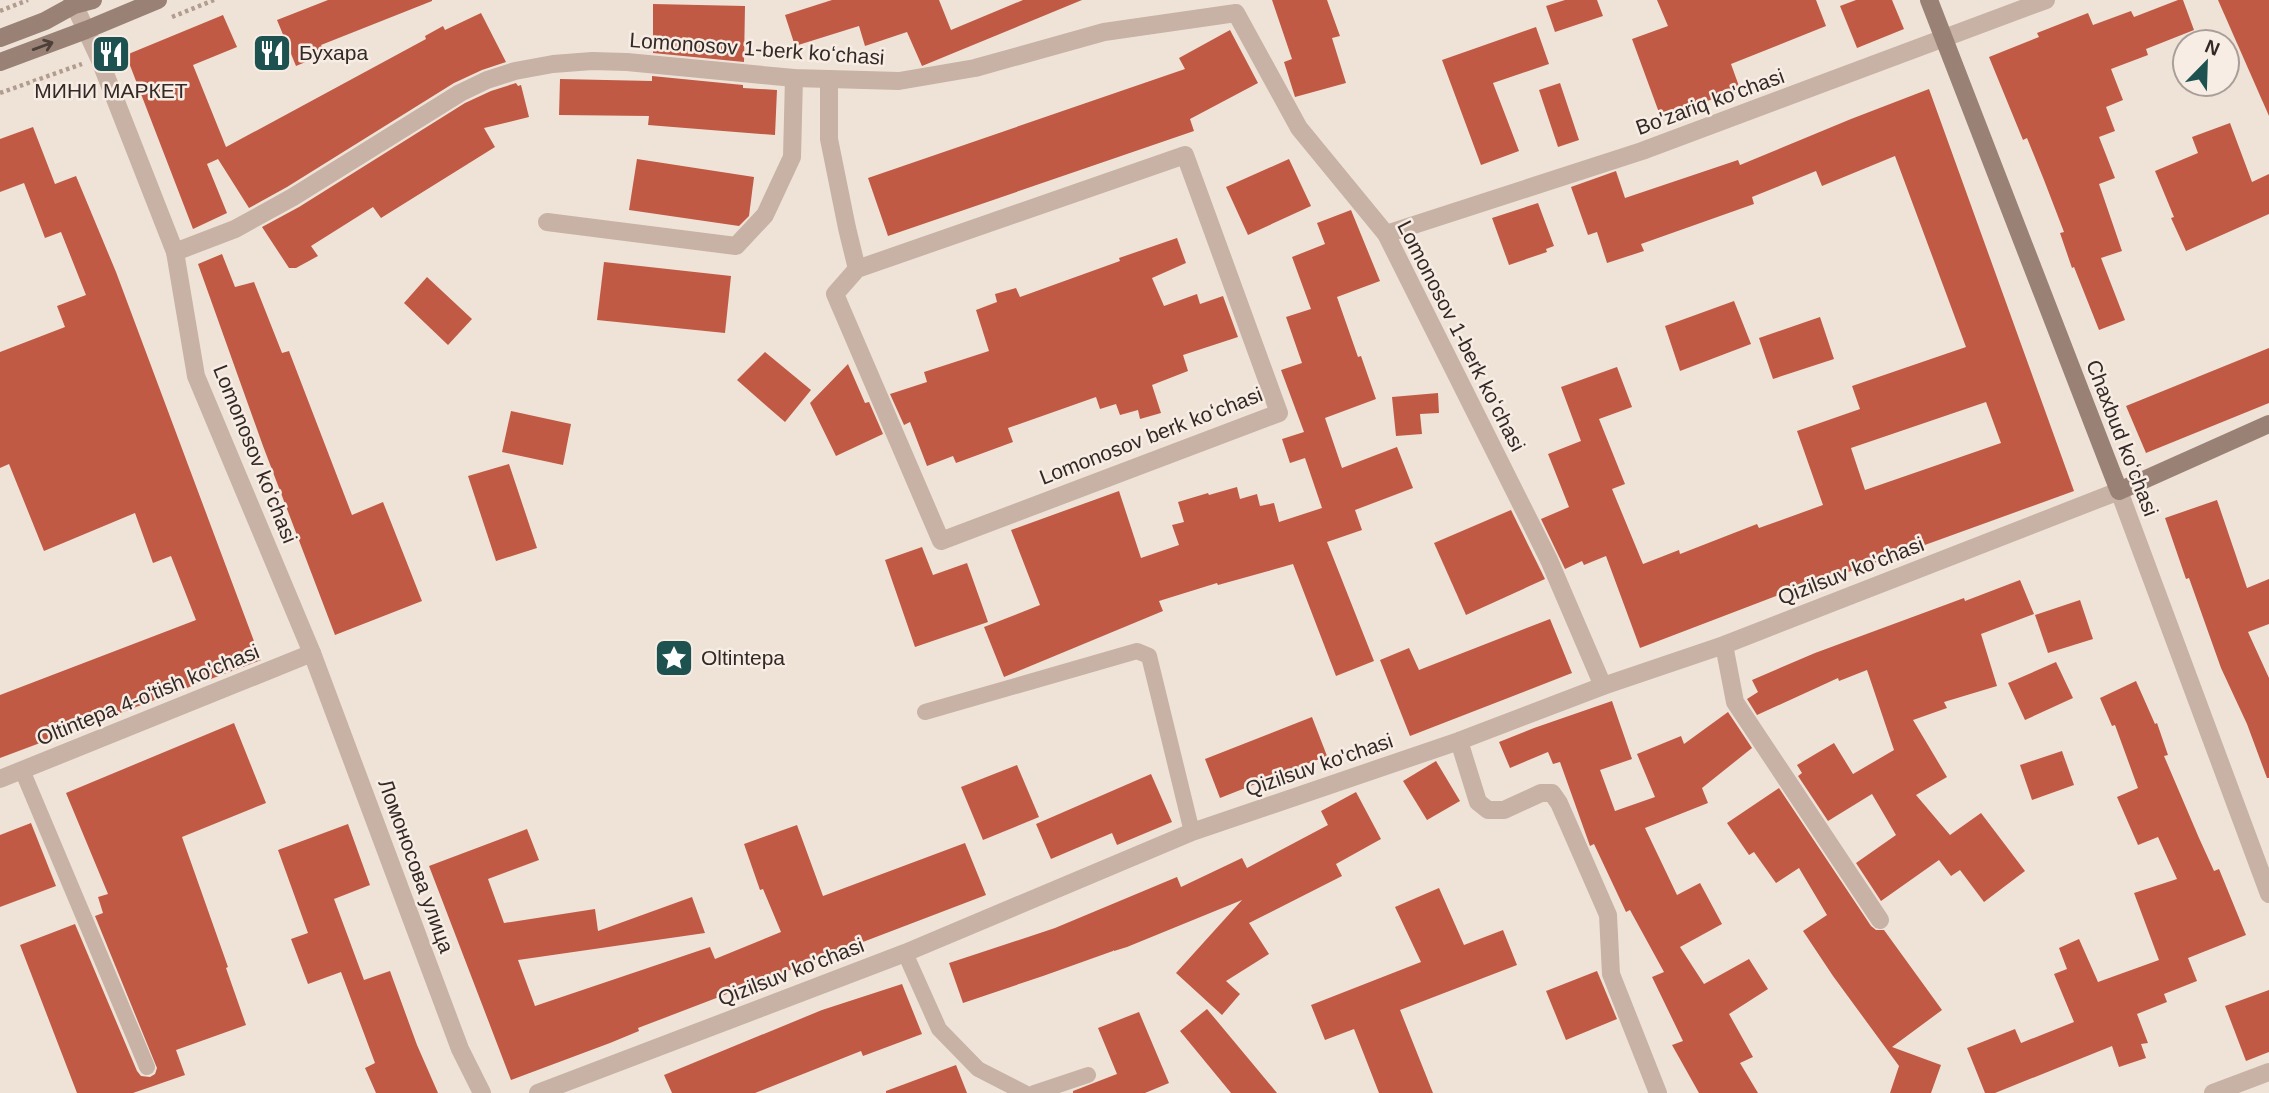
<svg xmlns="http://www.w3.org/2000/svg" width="2269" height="1093" font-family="Arial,sans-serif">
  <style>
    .building { fill: #c05a45; fill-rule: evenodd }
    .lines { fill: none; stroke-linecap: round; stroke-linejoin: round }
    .path { stroke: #b29c8f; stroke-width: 4.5; stroke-dasharray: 3.5 3.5; stroke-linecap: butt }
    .lane { stroke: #c7b2a5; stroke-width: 16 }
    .street { stroke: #c7b2a5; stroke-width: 18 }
    .secondary { stroke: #9a8176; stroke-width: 18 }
    .oneway { stroke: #4d3f3a }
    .labels { text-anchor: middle; stroke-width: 5; stroke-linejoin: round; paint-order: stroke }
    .street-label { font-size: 21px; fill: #332926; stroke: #f8ede4 }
    .poi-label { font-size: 21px; fill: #332926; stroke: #f8ede4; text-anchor: start }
  </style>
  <rect width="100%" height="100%" fill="#efe3d8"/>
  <!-- building -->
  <g class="building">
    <polygon points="328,0 432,0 432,1 321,45 325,54 296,66 277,20"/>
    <polygon points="832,0 939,0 951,30 1023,0 1082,0 922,66 907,32 865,46 859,26 795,46 785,15"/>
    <polygon points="1272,0 1327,0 1340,36 1332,38 1346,83 1295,97 1284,62 1292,59"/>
    <polygon points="1565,0 1597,0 1603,16 1555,32 1546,6"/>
    <polygon points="1657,0 1816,0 1826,26 1731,64 1740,89 1661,118 1632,39 1668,26"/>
    <polygon points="1856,0 1892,0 1904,29 1857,48 1840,6"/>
    <polygon points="2178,0 2183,0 2194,30 2146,49 2148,55 2111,69 2123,100 2106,107 2115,131 2099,137 2115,178 2099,184 2122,251 2101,258 2125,320 2099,330 2074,267 2072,268 2060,233 2064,232 2044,180 2027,138 2023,140 1989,57 2039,37 2037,33 2088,13 2093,25 2131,11 2134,17"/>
    <polygon points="2218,0 2269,0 2269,116"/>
    <polygon points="653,4 745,6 744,62 653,53"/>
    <polygon points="481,13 506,62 482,70 454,83 287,187 249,208 218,159 207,164 227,213 193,229 126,55 223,15 237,47 193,65 226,147 426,39 425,36 443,26 445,30"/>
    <polygon points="1536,27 1549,64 1493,83 1519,151 1481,165 1442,60"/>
    <polygon points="1230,30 1258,83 1190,119 1194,131 888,236 868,178 1185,69 1179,58"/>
    <polygon points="652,76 743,85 743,88 777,90 775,135 648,125 649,116 559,115 560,79 652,81"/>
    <polygon points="516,83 518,86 521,85 529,117 484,128 495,147 381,218 373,207 311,246 318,256 296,268 289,268 262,227 299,207 465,103 491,91"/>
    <polygon points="1560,83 1579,140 1558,147 1539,90"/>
    <path d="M1929,89l145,402 -163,59 -114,40v-2l-157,60 -34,-92 -22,9 -2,-4 -17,8 -24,-50 28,-12 -21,-53 33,-13 -20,-54 56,-20 15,40 -33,12 26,65 -13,5 31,75 36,-14 1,4 77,-30 2,4 64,-23 -26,-74 63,-22 -8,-23 114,-39 -71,-191 -73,30 -6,-15 -64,26 2,7 -113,40 3,7 -37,12 -10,-31 -9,3 -17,-48 45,-16 9,27 113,-38 2,5 111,-46zM1986,402l15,41 -136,47 -14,-42z"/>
    <polygon points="2230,123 2252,182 2269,174 2269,214 2186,251 2171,218 2174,217 2155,171 2198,153 2192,137"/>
    <polygon points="33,127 55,184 76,176 116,272 261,660 0,758 0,695 196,620 171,556 153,563 135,513 44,551 9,464 0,468 0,352 65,327 57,306 86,295 61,232 45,238 24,183 0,192 0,139"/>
    <polygon points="637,159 754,177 749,216 739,226 629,210"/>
    <polygon points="1289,159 1311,206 1248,235 1226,187"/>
    <polygon points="1538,203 1554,246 1546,249 1547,252 1509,265 1492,218"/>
    <polygon points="1351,210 1380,281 1337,297 1358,357 1361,356 1376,399 1325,418 1342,468 1397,447 1413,488 1355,510 1362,530 1327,542 1374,661 1336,676 1293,564 1218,585 1217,583 1159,601 1163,611 1004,677 984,627 1040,605 1011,530 1119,491 1141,558 1179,545 1172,525 1184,522 1178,502 1208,493 1209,495 1237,487 1240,499 1257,494 1260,506 1274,503 1279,522 1322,508 1305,458 1290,463 1282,439 1304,432 1281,370 1302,363 1286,317 1311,309 1292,257 1325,244 1317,223"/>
    <polygon points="1177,238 1186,263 1152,278 1164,306 1197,294 1200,304 1223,296 1238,337 1183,355 1188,371 1152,385 1161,413 1140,419 1138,410 1120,415 1116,404 1100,409 1096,397 1008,428 1013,442 956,463 953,456 927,466 910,422 904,425 890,394 927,382 924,372 989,351 976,310 997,302 995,294 1016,288 1020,297 1120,261 1119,258"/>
    <polygon points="222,254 235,287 254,282 282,353 289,351 352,515 383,502 422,601 335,635 263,446 198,264"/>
    <polygon points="604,262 731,276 725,333 597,320"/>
    <polygon points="427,277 472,319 448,345 404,303"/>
    <polygon points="1734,301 1751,344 1680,371 1665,326"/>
    <polygon points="1820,317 1834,359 1773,379 1759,338"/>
    <polygon points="2269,348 2269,403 2146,453 2126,406"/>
    <polygon points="765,352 811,390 785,422 737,380"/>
    <polygon points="848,364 865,403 869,402 883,434 836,456 810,403"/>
    <polygon points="1438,393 1439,413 1420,414 1422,434 1396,436 1392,397"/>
    <polygon points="511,411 571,424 563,465 502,452"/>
    <polygon points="509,464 537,548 496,561 468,476"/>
    <polygon points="2217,500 2247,588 2269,579 2269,624 2248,632 2269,678 2269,778 2267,778 2247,724 2221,668 2189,578 2186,579 2165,518"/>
    <polygon points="1511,510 1545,579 1466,615 1434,543"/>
    <polygon points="922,547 933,575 967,563 988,622 915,647 885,560"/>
    <polygon points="2020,580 2034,614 1981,634 1997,686 1944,702 1947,708 1913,720 1947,777 1916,795 1950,835 1981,813 2025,871 1984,902 1960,870 1951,876 1939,860 1881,901 1856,863 1896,835 1872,794 1828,821 1798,776 1802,773 1797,765 1834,743 1853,774 1894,750 1867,670 1839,681 1838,678 1757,715 1747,699 1758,692 1752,680 1815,653 1964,598 1965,601"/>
    <polygon points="2080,600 2093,639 2048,653 2035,615"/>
    <polygon points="1550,619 1572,673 1410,736 1380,660 1409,648 1419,670"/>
    <polygon points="2056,662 2073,698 2025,720 2008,683"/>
    <polygon points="2136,681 2155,724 2157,723 2168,755 2164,756 2199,838 2214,871 2219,869 2246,935 2188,958 2197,981 2164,994 2167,1002 2137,1014 2148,1043 2141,1044 2146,1058 2119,1067 2112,1046 1995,1093 1985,1093 1967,1048 2015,1029 2021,1043 2074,1022 2054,974 2067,969 2059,948 2079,939 2098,982 2159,960 2134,893 2177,879 2158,837 2138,845 2117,797 2138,788 2115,725 2112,726 2100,698"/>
    <polygon points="1612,701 1632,759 1600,770 1615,811 1655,797 1637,754 1681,736 1684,744 1728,712 1752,748 1702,788 1708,803 1645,828 1677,895 1700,883 1722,924 1680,947 1704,984 1749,959 1768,989 1729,1014 1753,1057 1740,1063 1758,1093 1699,1093 1672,1045 1683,1041 1652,977 1664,972 1630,910 1626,912 1594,844 1590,846 1560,762 1553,764 1548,752 1510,768 1499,742 1534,728"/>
    <polygon points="1312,717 1327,756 1220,798 1205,759"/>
    <polygon points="234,723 266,803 182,837 228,967 226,968 246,1025 176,1050 185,1075 133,1093 77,1093 20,945 75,924 137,1071 141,1076 150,1077 155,1074 157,1068 95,916 103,913 98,897 108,894 66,793"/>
    <polygon points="2062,751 2074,785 2032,800 2020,765"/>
    <polygon points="1436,761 1460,801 1427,820 1403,781"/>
    <polygon points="1017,765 1039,817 983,840 961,787"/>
    <polygon points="1151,774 1172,822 1117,845 1112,833 1051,859 1036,824"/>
    <polygon points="1779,788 1871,926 1876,930 1884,930 1942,1010 1892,1047 1941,1065 1931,1093 1890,1093 1899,1066 1833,976 1803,931 1827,915 1799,868 1776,883 1754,852 1749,855 1727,823"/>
    <polygon points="1356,792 1381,839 1336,864 1342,876 1249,923 1269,954 1226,981 1240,994 1222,1015 1176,973 1242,900 1127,947 1114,951 1113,950 1113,951 1043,976 963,1003 949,963 1055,928 1177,877 1181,887 1242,858 1247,868 1328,825 1321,811"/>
    <polygon points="31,823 56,886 0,907 0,835"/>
    <polygon points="348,824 370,885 334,899 364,980 390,971 417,1045 438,1093 376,1093 365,1068 375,1063 341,972 308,984 291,939 308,933 278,850"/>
    <polygon points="797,825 823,896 965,843 986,895 638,1028 639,1031 610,1043 511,1080 429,866 527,829 539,860 488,879 504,923 595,909 598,931 692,897 705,933 518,960 535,1006 710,947 715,959 781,932 763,889 760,890 744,844"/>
    <polygon points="1439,888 1464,945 1503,930 1517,965 1400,1010 1433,1093 1379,1093 1354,1029 1325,1040 1311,1005 1421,962 1395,907"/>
    <polygon points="1597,971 1617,1019 1566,1040 1546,991"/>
    <polygon points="902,984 922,1034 863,1056 861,1051 755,1093 672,1093 664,1075 822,1010"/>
    <polygon points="2269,990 2269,1052 2246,1061 2225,1006"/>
    <polygon points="1207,1009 1277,1093 1231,1093 1180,1031"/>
    <polygon points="1139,1012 1169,1083 1145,1093 1073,1093 1073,1091 1117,1074 1098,1028"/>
    <polygon points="956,1065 967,1093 886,1093 886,1091"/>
  </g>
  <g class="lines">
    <!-- path -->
    <g class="path">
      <polyline points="0,11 28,0"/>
      <polyline points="172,17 214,0"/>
      <polyline points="0,93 82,64"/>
    </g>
    <!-- lane -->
    <g class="lane">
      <polyline points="925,712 1137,651 1149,656 1192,832"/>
      <polyline points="22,770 147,1067"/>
      <polyline points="905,953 939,1029 978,1069 1025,1093"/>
      <polyline points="1034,1093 1088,1075"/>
    </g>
    <!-- street -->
    <g class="street">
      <polyline points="72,0 99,58 175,252 196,376 312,653 460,1049 482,1093"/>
      <polyline points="829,79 829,139 847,228 857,269 1185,155 1279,413 941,541 835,294 857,269"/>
      <polyline points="547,222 736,246 765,215 792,157 794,78"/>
      <polyline points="1386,234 1642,151 2046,0"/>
      <polyline points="175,252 235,229 293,197 460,93 487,80 515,71 553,64 592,61 627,62 794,78 899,81 975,68 1104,32 1236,13 1299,128 1386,234 1549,560 1603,686"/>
      <polyline points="1724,645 1735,702 1880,920"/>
      <polyline points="1459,741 1478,802 1488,810 1504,810 1541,793 1552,793 1559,803 1608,915 1611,974 1658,1093"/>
      <polyline points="0,779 312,653"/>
      <polyline points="538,1093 905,953 1192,832 1459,741 1603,686 1724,645 2119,491 2269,894"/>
      <polyline points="2213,1093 2269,1072"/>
    </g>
    <!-- secondary -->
    <g class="secondary">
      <polyline points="1929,0 2119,491 2269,424"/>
      <polyline points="0,38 45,21 74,5 93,0"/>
      <polyline points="0,62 86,30 158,0"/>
    </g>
  </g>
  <!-- one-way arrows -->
  <defs><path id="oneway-shaft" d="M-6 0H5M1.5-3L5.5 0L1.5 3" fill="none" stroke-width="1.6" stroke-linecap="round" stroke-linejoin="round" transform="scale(1.75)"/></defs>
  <use class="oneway" href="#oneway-shaft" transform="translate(43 46) rotate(-20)"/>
  <!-- icons -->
  <defs>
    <g id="restaurant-square" transform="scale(2.0125)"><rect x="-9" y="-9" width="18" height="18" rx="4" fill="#1d5251" stroke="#f8ede4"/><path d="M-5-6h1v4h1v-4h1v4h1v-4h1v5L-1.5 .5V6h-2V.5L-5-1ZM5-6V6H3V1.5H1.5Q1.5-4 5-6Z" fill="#fff"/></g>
    <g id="sight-square" transform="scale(2.0125)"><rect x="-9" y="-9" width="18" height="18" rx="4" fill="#1d5251" stroke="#f8ede4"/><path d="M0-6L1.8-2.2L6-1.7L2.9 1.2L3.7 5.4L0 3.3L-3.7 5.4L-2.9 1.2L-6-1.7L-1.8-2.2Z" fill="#fff"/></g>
  </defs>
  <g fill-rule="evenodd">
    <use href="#restaurant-square" x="272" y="53"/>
    <use href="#restaurant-square" x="111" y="54"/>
    <use href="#sight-square" x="674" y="658"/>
  </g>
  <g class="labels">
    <!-- street labels -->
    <g class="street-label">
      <text transform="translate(757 49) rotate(4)" y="7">Lomonosov 1-berk koʻchasi</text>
      <text transform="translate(1710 102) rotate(-20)" y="7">Bo'zariq ko'chasi</text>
      <text transform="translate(1461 336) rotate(63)" y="7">Lomonosov 1-berk koʻchasi</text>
      <text transform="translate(1151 436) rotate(-21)" y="7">Lomonosov berk koʻchasi</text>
      <text transform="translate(2122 438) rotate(69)" y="7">Chaxbud koʻchasi</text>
      <text transform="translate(255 454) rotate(68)" y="7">Lomonosov koʻchasi</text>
      <text transform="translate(1851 571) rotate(-21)" y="7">Qizilsuv ko'chasi</text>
      <text transform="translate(148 695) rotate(-22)" y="7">Oltintepa 4-o'tish ko'chasi</text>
      <text transform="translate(1319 765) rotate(-19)" y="7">Qizilsuv ko'chasi</text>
      <text transform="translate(416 866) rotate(70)" y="7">Ломоносова улица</text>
      <text transform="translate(791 972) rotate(-21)" y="7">Qizilsuv ko'chasi</text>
    </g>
    <!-- poi labels -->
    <g class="poi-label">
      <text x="299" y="60">Бухара</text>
      <text x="111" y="98" text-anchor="middle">МИНИ МАРКЕТ</text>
      <text x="701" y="665">Oltintepa</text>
    </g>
  </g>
  <!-- north arrow -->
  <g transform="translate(2206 63) rotate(23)"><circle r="33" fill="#f8ede4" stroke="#a99f98" stroke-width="2"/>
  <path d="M0-5L12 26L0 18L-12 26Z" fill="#1d5251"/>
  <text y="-10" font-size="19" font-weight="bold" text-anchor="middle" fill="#332926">N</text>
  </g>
</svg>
